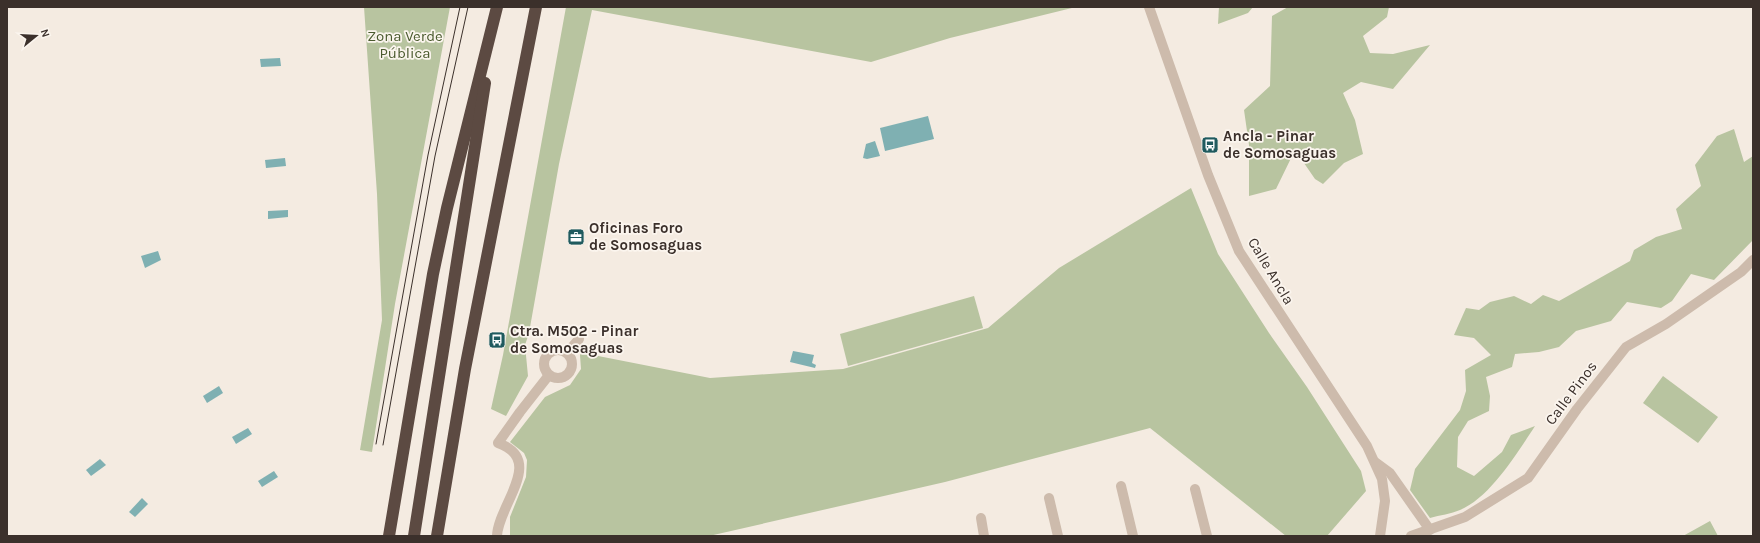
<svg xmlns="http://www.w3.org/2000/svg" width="1760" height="543" font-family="Karla,sans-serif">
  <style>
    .green { fill: #b8c4a0 }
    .water { fill: #7fb0b2 }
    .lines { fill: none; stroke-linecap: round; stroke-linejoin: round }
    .minor { stroke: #cdbbac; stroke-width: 10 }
    .highway { stroke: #5c4a42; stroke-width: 12 }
    .tram { stroke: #3b302b; stroke-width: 1 }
    .labels { text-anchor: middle; stroke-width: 3.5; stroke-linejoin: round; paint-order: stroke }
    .park-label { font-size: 15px; fill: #4a5a2e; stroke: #fbf5ee }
    .poi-label { font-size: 15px; font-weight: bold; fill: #3b302b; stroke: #fbf5ee; text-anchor: start }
    .street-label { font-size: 15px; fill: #3b302b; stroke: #fbf5ee }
  </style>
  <rect width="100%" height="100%" fill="#f4ebe1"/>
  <!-- green -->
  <g class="green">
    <polygon points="364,7 450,7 395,304 372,452 360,450 382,320 377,194"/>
    <polygon points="566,7 1076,7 950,38 871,62 592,10 559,164 529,333 525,345 528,376 506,416 491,409 503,355"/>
    <polygon points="1219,7 1253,7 1248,13 1218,24"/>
    <polygon points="1288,7 1389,7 1387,17 1363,36 1370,53 1393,54 1430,45 1393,89 1361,82 1343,93 1355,120 1363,154 1344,163 1323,184 1315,179 1295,150 1276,189 1249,196 1249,145 1244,110 1270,86 1272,16"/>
    <path d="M1734,129l10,33 9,-6v84l-39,40 -23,-6 -19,27 -11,7 -34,-6 -16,19 -35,10 -17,16 -20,5 -24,2 -3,13 -26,10 4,19 -1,15 -21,10 -10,16 -1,30 17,9 28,-24 9,-17 24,-9c-17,26 -45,72 -75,84 -9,4 -20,5 -30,8l-20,-28 5,-21 45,-59 6,-19 -1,-21 26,-15 -17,-17 -20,-3 12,-27 13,2 11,-8 24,-6 17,8 12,-9 16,6 71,-40 4,-11 22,-13 26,-8 -6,-20 25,-23 -6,-21 22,-29z"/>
    <polygon points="1191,188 1218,254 1269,333 1307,387 1361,471 1366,491 1327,536 1286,536 1150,428 945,482 709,536 510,536 510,517 526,477 527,460 524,453 510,442 545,397 570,385 581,369 580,355 587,344 588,354 710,378 843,369 988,328 1059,268"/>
    <polygon points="974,296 983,328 848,366 840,334"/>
    <polygon points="1663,376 1718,417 1698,443 1643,403"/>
    <polygon points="1710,521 1718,536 1683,536"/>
  </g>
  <!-- water -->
  <g class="water">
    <polygon points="280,58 281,66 261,67 260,59"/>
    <polygon points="928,116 934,139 885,151 880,128"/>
    <polygon points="875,141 880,156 867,159 863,158 866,144"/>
    <polygon points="285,158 286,166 266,168 265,160"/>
    <polygon points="288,210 288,217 268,219 268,211"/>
    <polygon points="158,251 161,260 145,268 141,256"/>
    <polygon points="793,351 814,355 812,363 816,365 815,368 790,362"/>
    <polygon points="219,386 223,393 207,403 203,396"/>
    <polygon points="248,428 252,434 236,444 232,437"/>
    <polygon points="100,459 106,465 91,476 86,470"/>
    <polygon points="274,471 278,477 262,487 258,481"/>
    <polygon points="142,498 148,504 135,517 129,512"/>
  </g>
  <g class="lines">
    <!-- minor -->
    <g class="minor">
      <polyline points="1149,7 1208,175 1239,251 1367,446 1382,479 1385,501 1380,536"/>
      <circle cx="558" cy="364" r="14"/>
      <polyline points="567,353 579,339"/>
      <polyline points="1375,462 1390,473 1430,530"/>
      <polyline points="1121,486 1133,536"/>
      <polyline points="1195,489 1207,536"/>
      <polyline points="1049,498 1058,536"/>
      <polyline points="981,518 984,536"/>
      <path d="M497,536c1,-31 49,-76 1,-93l22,-31 29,-37"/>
      <polyline points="1411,536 1465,517 1528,478 1577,409 1626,347 1666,324 1741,272 1753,260"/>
    </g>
    <!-- highway -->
    <g class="highway">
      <polyline points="389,536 433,274 447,208 497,7"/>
      <polyline points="414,536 485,83"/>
      <polyline points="437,536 465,369 536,7"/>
    </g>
    <!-- tram -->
    <g class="tram">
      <polyline points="376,444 428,155 460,7"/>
      <polyline points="383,445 435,156 468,7"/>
    </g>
  </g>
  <!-- icons -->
  <defs>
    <g id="bus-square" transform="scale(0.9)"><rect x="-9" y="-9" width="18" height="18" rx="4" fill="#1f5a5e" stroke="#fbf5ee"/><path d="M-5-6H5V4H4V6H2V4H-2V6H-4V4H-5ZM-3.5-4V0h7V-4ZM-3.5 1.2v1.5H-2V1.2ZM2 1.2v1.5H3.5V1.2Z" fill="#fff"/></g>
    <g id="office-square" transform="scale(0.9)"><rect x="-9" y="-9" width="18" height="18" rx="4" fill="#1f5a5e" stroke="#fbf5ee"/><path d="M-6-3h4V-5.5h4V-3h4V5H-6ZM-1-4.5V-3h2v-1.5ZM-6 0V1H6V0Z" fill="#fff"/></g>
  </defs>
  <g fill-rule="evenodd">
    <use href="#bus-square" x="1210" y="145"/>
    <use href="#office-square" x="576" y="237"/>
    <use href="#bus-square" x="497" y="340"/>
  </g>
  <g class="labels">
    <!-- park labels -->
    <g class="park-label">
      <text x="405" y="41">Zona Verde<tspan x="405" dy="17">Pública</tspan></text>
    </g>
    <!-- poi labels -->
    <g class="poi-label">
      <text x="1223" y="141">Ancla - Pinar<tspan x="1223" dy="17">de Somosaguas</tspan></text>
      <text x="589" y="233">Oficinas Foro<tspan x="589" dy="17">de Somosaguas</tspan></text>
      <text x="510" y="336">Ctra. M502 - Pinar<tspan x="510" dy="17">de Somosaguas</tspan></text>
    </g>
    <!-- street labels -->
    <g class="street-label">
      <text transform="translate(1271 271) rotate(59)" y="5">Calle Ancla</text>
      <text transform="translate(1571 393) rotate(-53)" y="5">Calle Pinos</text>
    </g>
  </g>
  <!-- border -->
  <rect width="1760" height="543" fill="none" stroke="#3b302b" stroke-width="16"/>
  <!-- north arrow -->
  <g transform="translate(36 36) rotate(72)" stroke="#fbf5ee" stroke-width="3" paint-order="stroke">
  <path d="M0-3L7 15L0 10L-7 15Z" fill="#3b302b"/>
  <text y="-6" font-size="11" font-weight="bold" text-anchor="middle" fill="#3b302b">N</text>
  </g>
</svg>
